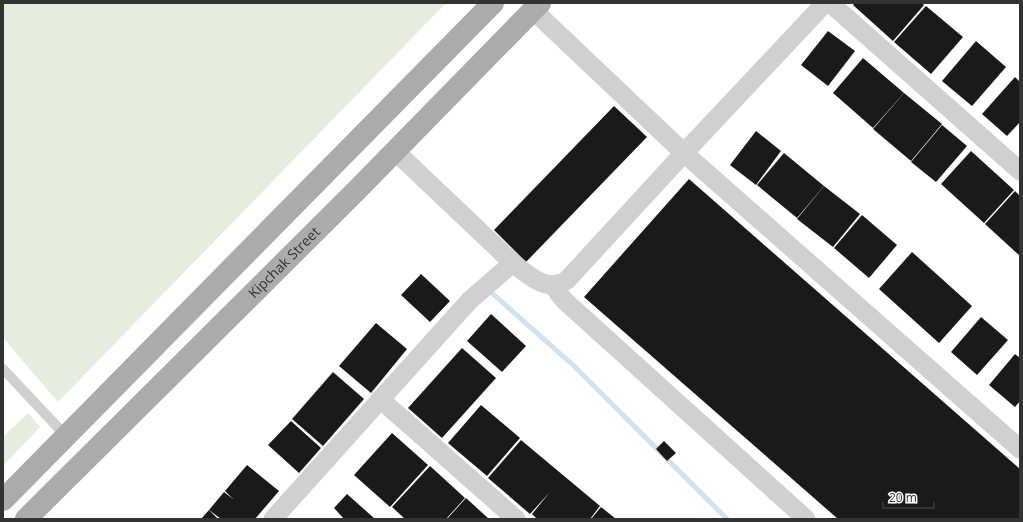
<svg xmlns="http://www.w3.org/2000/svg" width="1023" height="522" font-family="'Open Sans',sans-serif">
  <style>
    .green { fill: #e6ecdf }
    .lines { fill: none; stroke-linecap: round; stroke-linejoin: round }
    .stream { stroke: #cfe2ee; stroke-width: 5 }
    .building { fill: #1a1a1a }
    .service { stroke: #d0d0d0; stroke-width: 10 }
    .minor { stroke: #d0d0d0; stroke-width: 19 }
    .primary { stroke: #ababab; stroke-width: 22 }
    .labels { text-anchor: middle; stroke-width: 4; stroke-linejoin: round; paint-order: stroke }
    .street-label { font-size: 14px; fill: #333; stroke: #fff }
  </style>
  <rect width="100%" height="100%" fill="#fff"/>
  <!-- green -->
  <g class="green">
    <polygon points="3,3 446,3 58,402 3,338"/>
    <polygon points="28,413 40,427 3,466 3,437"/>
  </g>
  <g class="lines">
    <!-- stream -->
    <polyline class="stream" points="493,294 574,366 727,519"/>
  </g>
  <!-- building -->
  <g class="building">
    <polygon points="855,3 922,3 924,5 893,41 853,5"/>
    <polygon points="926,6 963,37 931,74 894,42"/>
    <polygon points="828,31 855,51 828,86 801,65"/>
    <polygon points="976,41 1006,67 972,106 942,81"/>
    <polygon points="863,58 904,93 873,128 833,93"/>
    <polygon points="1015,77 1020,82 1020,122 1007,136 982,114"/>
    <polygon points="904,93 942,124 911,161 873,129"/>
    <polygon points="614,106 647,137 526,262 494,230"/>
    <polygon points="942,125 967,146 936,182 911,162"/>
    <polygon points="756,131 781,151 756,185 730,165"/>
    <polygon points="971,151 1014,190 984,223 941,184"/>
    <polygon points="784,153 824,186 797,218 757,185"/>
    <polygon points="689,179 1020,469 1020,519 838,519 584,297"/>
    <polygon points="824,186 860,214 833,247 797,219"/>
    <polygon points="1015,191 1020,196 1020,256 985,224"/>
    <polygon points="862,215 897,245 869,278 834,248"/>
    <polygon points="912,252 972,306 939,343 879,289"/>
    <polygon points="421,274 450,301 430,322 401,295"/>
    <polygon points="491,314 526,346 502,372 467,341"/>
    <polygon points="981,317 1008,340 977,375 951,352"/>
    <polygon points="376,323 407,349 371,393 339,366"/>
    <polygon points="462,348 496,378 442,438 408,408"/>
    <polygon points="1015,354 1020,358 1020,401 1015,407 989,385"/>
    <polygon points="333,372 364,399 323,446 292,419"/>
    <polygon points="481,405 520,438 487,476 448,443"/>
    <polygon points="291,421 321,448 299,473 268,445"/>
    <polygon points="392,433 428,465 390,507 354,475"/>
    <polygon points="521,440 600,506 590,519 537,519 532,514 550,492 530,514 488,478"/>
    <polygon points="664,441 676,453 667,461 656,449"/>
    <polygon points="247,465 279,491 255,519 221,519 209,510 224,492 233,499 225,491"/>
    <polygon points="430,466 465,498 446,519 405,519 392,507"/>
    <polygon points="347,494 375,519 344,519 334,508"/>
    <polygon points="466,498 489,519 447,519"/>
    <polygon points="601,507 616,519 591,519"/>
    <polygon points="209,510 218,519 201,519"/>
  </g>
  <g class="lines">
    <!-- service -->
    <polyline class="service" points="3,369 66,436"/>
    <!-- minor -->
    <g class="minor">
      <polyline points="830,3 1020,171"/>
      <polyline points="533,10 684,153 1020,449"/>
      <polyline points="395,151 513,263"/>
      <polyline points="554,286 559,294 566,302 806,519"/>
      <polyline points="380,399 516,519"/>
      <path d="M273,519l197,-219 43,-37c15,12 35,31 54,17l117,-127 141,-150"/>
    </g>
    <!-- primary -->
    <g class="primary">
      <polyline points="3,500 493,3"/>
      <path id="s1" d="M26,519l329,-327 185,-189"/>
    </g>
  </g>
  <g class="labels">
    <!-- street labels -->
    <g class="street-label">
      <text dy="5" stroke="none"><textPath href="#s1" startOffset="364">Kipchak Street</textPath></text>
    </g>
  </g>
  <!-- border -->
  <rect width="1023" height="522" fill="none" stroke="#333333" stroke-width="8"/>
  <!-- scale -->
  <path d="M883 502v6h51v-6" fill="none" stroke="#333333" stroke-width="2"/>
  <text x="889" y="502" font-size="12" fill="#333333" stroke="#ffffff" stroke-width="3" paint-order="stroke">20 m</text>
</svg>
